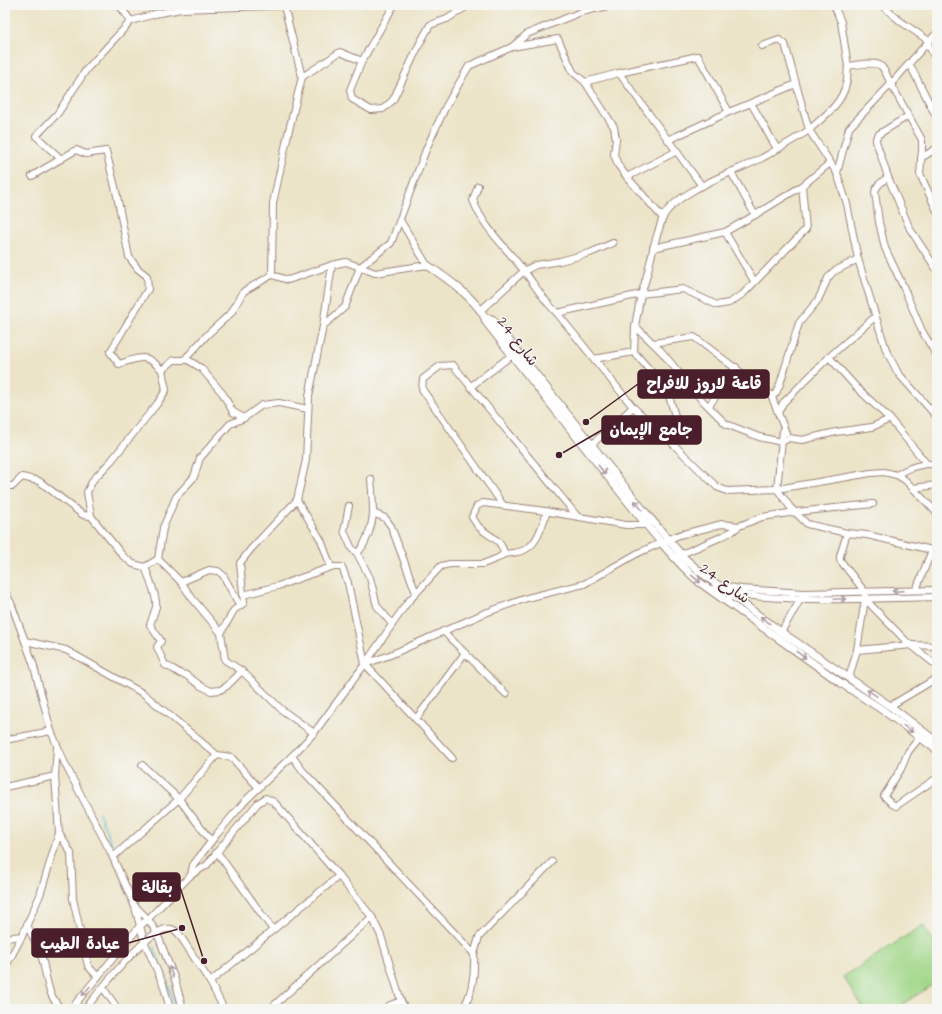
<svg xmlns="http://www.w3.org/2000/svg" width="942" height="1014" font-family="'Architects Daughter','Playpen Sans Arabic',sans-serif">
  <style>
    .green { fill: #a1d789; stroke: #767b5a }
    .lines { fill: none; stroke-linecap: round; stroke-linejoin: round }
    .stream { stroke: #5ebedc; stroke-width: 1.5 }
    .minor-casing { stroke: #9b827a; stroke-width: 8 }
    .tertiary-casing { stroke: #9b827a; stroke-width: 9 }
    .minor { stroke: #fff; stroke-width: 6 }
    .tertiary { stroke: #fff; stroke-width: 7 }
    .oneway { stroke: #ae9aa0 }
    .labels { text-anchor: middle; stroke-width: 3; stroke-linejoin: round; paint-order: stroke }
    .street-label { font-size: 15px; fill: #4a1f2b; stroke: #f6f6f2 }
    .leader { fill: none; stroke: #4a1f2b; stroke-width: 1.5 }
    .callout-dot { fill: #4a1f2b; stroke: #f6f6f2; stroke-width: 1.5 }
    .callout { fill: #4a1f2b; stroke: #4a1f2b; stroke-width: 1.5 }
    .callout-label { font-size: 16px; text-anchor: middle; font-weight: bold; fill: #fff }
  </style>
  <rect width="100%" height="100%" fill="#f6f6f2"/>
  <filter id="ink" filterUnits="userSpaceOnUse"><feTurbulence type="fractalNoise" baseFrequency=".025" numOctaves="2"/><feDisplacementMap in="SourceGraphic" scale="8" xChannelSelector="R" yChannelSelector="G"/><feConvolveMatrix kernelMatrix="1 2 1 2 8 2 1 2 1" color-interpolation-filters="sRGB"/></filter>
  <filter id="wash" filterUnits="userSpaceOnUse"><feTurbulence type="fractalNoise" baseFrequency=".012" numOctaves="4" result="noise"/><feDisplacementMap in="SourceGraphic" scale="16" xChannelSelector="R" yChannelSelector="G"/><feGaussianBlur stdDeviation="0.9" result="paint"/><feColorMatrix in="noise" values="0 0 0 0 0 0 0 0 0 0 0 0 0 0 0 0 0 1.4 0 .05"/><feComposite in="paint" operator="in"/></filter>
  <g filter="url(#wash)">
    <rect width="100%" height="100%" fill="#ece4c8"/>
    <!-- green -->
    <polygon class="green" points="923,925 937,946 937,982 895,1009 864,1009 843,977"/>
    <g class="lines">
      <!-- stream -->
      <g class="stream">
        <polyline points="99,813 115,852"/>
        <polyline points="117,857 138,903"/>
        <polyline points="154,947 169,987 175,1009"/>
      </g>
    </g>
  </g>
  <g filter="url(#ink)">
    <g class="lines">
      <!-- minor casing -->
      <g class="minor-casing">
        <g id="minor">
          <polyline points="119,5 131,21"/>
          <polyline points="394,5 362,61 350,90 352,99 371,110 383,109 393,100 420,43 430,25 447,19 469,5"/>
          <polyline points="834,5 841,22 848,66"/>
          <polyline points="884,7 900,21 929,41 891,84 922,140 922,150 920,174 937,211"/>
          <polyline points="937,33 929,41 928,44 937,62"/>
          <path d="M762,46l17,-6 6,4 18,65 6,21c14,-13 33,-26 37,-46 2,-6 1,-12 2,-18 8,-1 27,-5 33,0 4,4 7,12 10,18l-42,44 -12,45"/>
          <polyline points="512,47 558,39 573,72 585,82 614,127 616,139 614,154 618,165 627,177 663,218"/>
          <polyline points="909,63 937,118"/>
          <polyline points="302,77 340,52 362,61"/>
          <polyline points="585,82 619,73"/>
          <polyline points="751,103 796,84"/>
          <polyline points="729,112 751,103 777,149"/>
          <polyline points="908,116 879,134 876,138 876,141 888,177 910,229 937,270"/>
          <polyline points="668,140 729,112 698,56 619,73 702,186"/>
          <polyline points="921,158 937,148"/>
          <polyline points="61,159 36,136 58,113 86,70 131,21 155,14 181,9 297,5"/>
          <polyline points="731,172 755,215"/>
          <path d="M32,176l44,-26 10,4 20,-3 10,40 13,66 9,12 9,7 1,13 -38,63 9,12c21,-6 26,-12 43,6"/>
          <polyline points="627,177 677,151"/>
          <path d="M888,177c-6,5 -12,8 -13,15l4,30 6,26 18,38 19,45 15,25"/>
          <path d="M478,186l-5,14c10,28 34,48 51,71 11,14 20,30 33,42l76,94 35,32 49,48 10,4 50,-2 13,18 17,17 4,1 36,8 20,2 65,15 -16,40"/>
          <polyline points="802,186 806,229 743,294 729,303 717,305 683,289 641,294 635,326 661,351 699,397 726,424 759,437 782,442 789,438 802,440 836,432 872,427 890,419"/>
          <polyline points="725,232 754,281"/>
          <polyline points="653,248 725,232 755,215 802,186 830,163"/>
          <polyline points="332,265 346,262 360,267 391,243 427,147 445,108 469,66 512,47 527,34 581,12 613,5"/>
          <polyline points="272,275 273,203 288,134 302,77 284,6"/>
          <polyline points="481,310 524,271 536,265 560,261 590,253 613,243"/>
          <path d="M557,313l84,-19c8,-20 10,-42 17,-62 2,-5 3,-10 5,-15 15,-27 72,-45 99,-59 16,-9 32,-18 47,-28l28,43 10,31 11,55 28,91 12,23 39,44"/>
          <polyline points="635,326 634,352 655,376 669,396 676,419 665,436"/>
          <polyline points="653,343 694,337 771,395 786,433"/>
          <polyline points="829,357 856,387 890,419 926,463"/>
          <polyline points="594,359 634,352"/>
          <polyline points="184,360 208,334 231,313 244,291 272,275 288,280 332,265 323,326"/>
          <polyline points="470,387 512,355"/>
          <polyline points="772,397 776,393 780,384 799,323 818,300 828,278 833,272 858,259"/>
          <polyline points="709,406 736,367"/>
          <polyline points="779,411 783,403 829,357 876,316"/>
          <path d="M783,430l-6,59 94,-16 13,-1 13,3c11,-8 27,-12 40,-11"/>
          <polyline points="589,447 633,407"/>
          <polyline points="897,475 905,480 937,513"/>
          <polyline points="5,486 13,486 22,477 39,481 83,515 91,516 123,556 133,564 145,567 158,559 181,582 209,570 218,571 223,575 240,606"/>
          <polyline points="913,488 937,485"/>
          <polyline points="297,500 321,540 331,567"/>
          <polyline points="503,505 422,389 423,379 440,366 453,365 577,516"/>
          <polyline points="349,506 344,531 352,549 357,553 370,578 377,606 392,624"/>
          <polyline points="373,513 385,518 391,526 416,593"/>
          <polyline points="91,516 87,492 93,480 111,461 157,404 166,390 162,370 174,360 188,360 201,368 223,394 233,412 244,418 262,405 279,403 308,409"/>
          <polyline points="847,533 840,556 840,560 865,592 865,599 857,650 849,678"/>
          <path d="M357,553c9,-7 16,-30 16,-41 0,-11 -1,-22 -2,-33"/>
          <path d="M504,554c7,-1 16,-1 22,-5 12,-6 17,-26 21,-38"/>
          <polyline points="677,556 721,537 733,531 739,526 762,517 796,512 873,504"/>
          <polyline points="158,559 163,528 176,497 194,477 200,458 230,424 244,418"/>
          <path d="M145,567c3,8 13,31 11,40 -2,6 -4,12 -6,18l11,16 -4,6 8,18 8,4 8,5 5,1 15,11 10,5 9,-1 7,-4 15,-15"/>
          <polyline points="181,582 192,598 221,633"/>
          <polyline points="718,585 740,589 804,593 937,590"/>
          <path d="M712,589c13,6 27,6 42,7 61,6 122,2 183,1"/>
          <polyline points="5,592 11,603 33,663 51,731 66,766 110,851 135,907 144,941 163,984 170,1009"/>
          <polyline points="243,595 278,586 331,567 342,567 348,583 365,664 452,758"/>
          <polyline points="865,599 906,641 937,666"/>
          <polyline points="781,632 802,597"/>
          <polyline points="25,641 66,650 144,694 217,755 179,799 142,765"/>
          <polyline points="857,650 912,645 937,646"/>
          <polyline points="465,653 506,694"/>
          <polyline points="365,664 390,655 485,613 527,598 584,584 638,553 679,535 722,524 739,526"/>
          <polyline points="890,706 937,678"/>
          <polyline points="416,719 465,653 443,631"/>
          <polyline points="314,733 282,710 242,671 225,660 221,633 234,610 244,603 240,563 251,549 297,500 306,460 309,396 323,326 345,307 360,267 375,273 427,265 400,220"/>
          <polyline points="920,737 908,752 901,769 884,796 892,804 896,806 937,778"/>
          <polyline points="5,740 51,731"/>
          <polyline points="57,748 55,776 59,833 71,853 73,899 88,966 98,977"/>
          <polyline points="217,755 231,757 259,788"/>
          <path d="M292,756l11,15 171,183c1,20 -1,38 -11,55"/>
          <polyline points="5,787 55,776"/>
          <polyline points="113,857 179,799 211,841"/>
          <path d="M191,875l2,-10 24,-31 28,-33 47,-45 22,-23 51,-69 42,-61 34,-37 9,-2h33l15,-6 6,-4c-2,-16 -17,-18 -26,-28 -2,-3 -4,-6 -6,-9l5,-11 6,-3 55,7 88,15h21l2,-1"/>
          <polyline points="136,907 148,919 157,933 175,980 183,1009"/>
          <path d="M27,925c4,9 9,17 13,26 7,20 5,44 22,58"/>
          <polyline points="273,930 339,876"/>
          <polyline points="5,938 22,936"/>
          <polyline points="474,954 479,937 552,862"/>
          <polyline points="5,968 22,936 40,895 59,833"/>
          <polyline points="210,982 273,930 217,852 258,803 266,798 274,802 339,876 372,917 381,936 401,1001 405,1009"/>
          <polyline points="103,988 118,1009"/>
          <polyline points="71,1009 139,927 148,919 191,875 207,865 217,852"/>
          <path d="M85,1009c15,-18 60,-77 81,-80 6,-1 9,1 13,5l31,48 14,27"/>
          <polyline points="270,1009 372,917"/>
          <polyline points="384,1009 390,1005 401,1001"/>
        </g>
      </g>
      <!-- tertiary casing -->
      <g class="tertiary-casing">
        <g id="tertiary">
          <path d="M427,265c17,11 55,38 59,57 44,55 87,111 131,166 26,32 51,66 82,94l142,101 43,28 53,39"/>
          <polyline points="485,317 492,319 644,511 684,558 699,571 781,632 890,706 937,742"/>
          <polyline points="730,597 730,594 733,591 740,589"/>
          <polyline points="739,600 741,596 745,595"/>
        </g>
      </g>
      <!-- minor -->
      <use href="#minor" class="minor"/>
      <!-- tertiary -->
      <use href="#tertiary" class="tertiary"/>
    </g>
    <!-- one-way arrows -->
    <defs><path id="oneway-shaft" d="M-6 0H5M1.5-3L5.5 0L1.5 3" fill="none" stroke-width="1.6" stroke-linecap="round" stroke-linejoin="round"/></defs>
    <g class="oneway">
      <use href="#oneway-shaft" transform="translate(602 470) rotate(51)"/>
      <use href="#oneway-shaft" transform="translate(638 505) rotate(-129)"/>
      <use href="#oneway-shaft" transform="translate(696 579) rotate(40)"/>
      <use href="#oneway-shaft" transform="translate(898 591) rotate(178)"/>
      <use href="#oneway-shaft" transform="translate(840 599)"/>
      <use href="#oneway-shaft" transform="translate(765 620) rotate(-143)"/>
      <use href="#oneway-shaft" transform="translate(801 655) rotate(36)"/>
      <use href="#oneway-shaft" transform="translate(872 693) rotate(-146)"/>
      <use href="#oneway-shaft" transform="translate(908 729) rotate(36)"/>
      <use href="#oneway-shaft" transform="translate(171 972) rotate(-111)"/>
      <use href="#oneway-shaft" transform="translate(86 991) rotate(130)"/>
    </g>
  </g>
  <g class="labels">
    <!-- street labels -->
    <g class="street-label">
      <text transform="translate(518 341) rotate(53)" y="5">شارع 24</text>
      <text transform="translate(725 583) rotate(36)" y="5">شارع 24</text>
    </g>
  </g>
  <!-- callouts -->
  <path class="leader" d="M586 422L638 384M559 455L602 430M204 961L180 887M182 928L128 943"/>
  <g class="callout-dot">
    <circle cx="586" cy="422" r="4"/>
    <circle cx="559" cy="455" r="4"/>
    <circle cx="204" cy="961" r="4"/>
    <circle cx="182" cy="928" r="4"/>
  </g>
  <g class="callout">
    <rect x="638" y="370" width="131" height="28" rx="4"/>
    <rect x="602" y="416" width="99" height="28" rx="4"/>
    <rect x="133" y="873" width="47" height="28" rx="4"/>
    <rect x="32" y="929" width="96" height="28" rx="4"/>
  </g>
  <g class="callout-label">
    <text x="704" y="389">قاعة لاروز للافراح</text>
    <text x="651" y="435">جامع الإيمان</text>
    <text x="157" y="893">بقالة</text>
    <text x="80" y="949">عيادة الطيب</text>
  </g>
  <!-- margin -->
  <rect width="942" height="1014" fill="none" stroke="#f6f6f2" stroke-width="20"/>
</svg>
